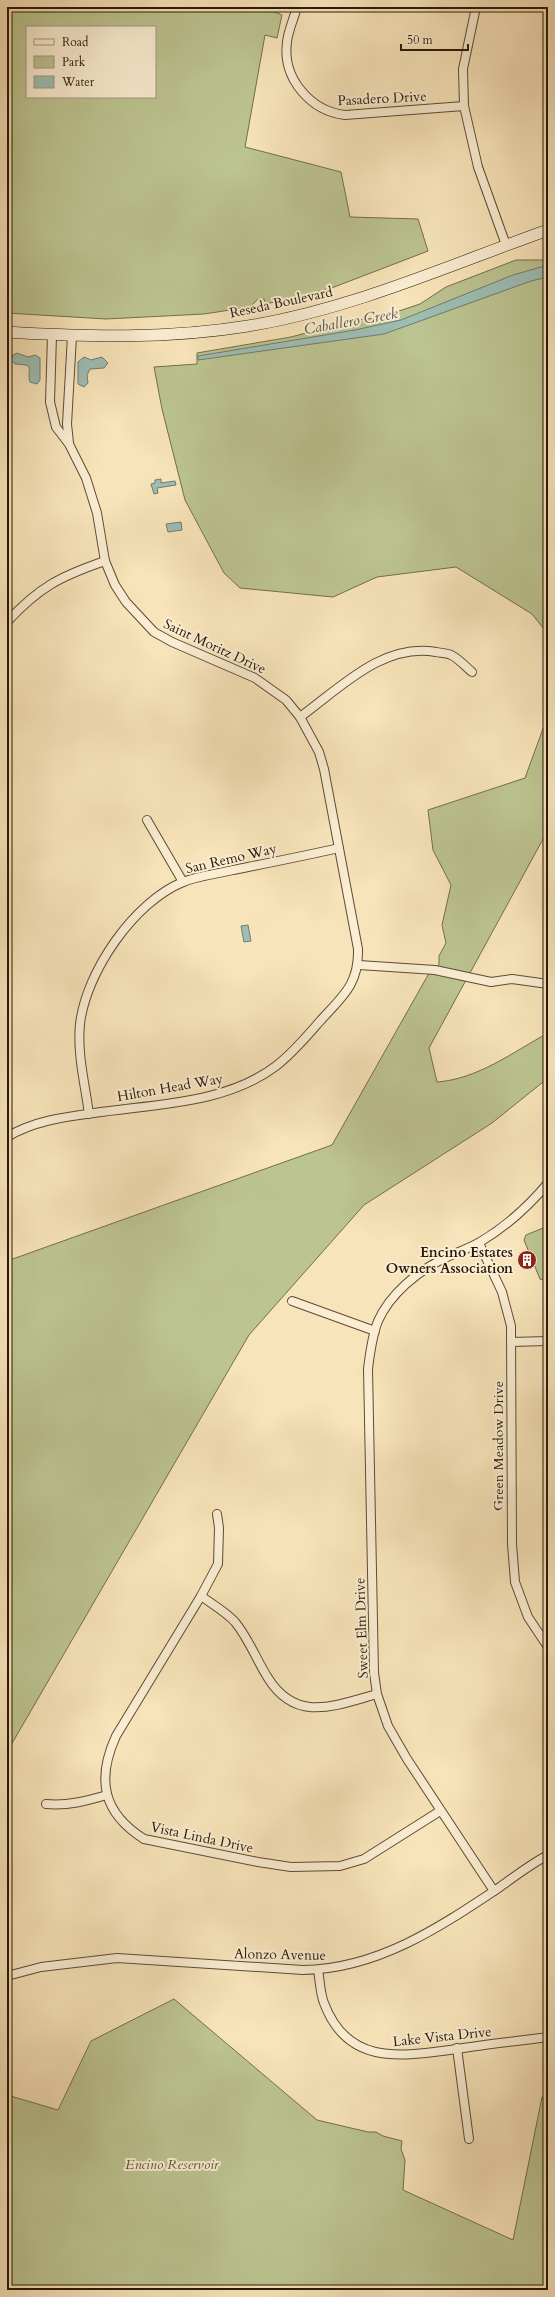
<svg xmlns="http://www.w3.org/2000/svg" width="555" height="2297" font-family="Cardo,serif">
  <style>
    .green { fill: #bcc491; stroke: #726e4c; fill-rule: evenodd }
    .water { fill: #9ebeb5; stroke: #6f7c6f }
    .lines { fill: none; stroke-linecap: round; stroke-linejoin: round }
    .stream { stroke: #6f7c6f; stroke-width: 2.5 }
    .minor-casing { stroke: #5c4b34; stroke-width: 10 }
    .secondary-casing { stroke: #281807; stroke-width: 12 }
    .minor { stroke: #faedd2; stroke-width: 8 }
    .secondary { stroke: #faedd2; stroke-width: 11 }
    .labels { text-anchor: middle; stroke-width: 4; stroke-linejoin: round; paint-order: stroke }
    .street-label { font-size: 14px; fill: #281807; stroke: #faedd2 }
    .poi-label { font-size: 14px; font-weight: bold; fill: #281807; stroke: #faedd2; text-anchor: end }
    .park-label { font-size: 14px; font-style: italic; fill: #5c5437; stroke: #faedd2 }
    .water-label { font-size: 15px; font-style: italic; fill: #515244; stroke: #faedd2 }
  </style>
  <rect width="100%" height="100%" fill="#f8e4ba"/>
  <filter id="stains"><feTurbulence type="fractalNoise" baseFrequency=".005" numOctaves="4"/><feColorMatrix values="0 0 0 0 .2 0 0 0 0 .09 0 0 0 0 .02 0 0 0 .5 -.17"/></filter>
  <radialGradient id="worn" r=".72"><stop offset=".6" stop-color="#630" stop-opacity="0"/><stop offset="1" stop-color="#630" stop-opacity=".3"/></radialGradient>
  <!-- green -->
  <g class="green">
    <path d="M7,7h261v2l14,6 -5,23 -12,-3 -20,112 96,25 9,45 68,2 10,32 -99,38 -63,15 -2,-5 -7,1 -7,7 -46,7 -98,5 -99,-6zM27,27h128v70h-128z"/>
    <polygon points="516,260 548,260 548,634 532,614 456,567 377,577 333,597 240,588 224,573 185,500 162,409 154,367 197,364 197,353 291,337 355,320 378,318 420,304 446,287"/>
    <path d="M548,715v115l-119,218 8,34c41,-3 76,-30 111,-49v45l-56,45 -128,82 -115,130 -242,417v-491l325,-116 96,-170 11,-10v-9l7,-13 -4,-18 9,-40 -18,-35 -5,-40 97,-32z"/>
    <polygon points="548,1226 548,1280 546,1281 540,1279 524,1240 526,1235"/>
    <polygon points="174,1999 317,2120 368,2132 376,2132 383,2136 402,2141 401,2149 405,2160 403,2190 513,2240 542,2097 548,2097 548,2290 7,2290 7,2095 58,2110 91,2041"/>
  </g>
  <!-- water -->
  <g class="water">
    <polygon points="548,265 548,277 531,281 384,334 198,360 198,356 355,330 401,320 513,275"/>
    <path d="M17,353l11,4 7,-2 5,3v22l-3,4 -7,-2c-4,-14 7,-17 -15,-18l-4,-4 2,-5z"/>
    <polygon points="84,357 91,360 102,357 108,363 104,368 90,369 87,375 88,383 84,387 78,384 78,362"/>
    <polygon points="161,479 161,483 175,481 176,485 157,488 158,493 154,494 151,484 155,483 155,480"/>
    <polygon points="181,522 182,530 168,532 166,524"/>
    <polygon points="248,925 251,941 244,942 241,926"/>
  </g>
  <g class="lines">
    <!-- stream -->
    <polyline class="stream" points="7,359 8,358"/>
    <!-- minor casing -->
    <g class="minor-casing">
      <g id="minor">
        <path d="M297,7c-3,11 -9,24 -10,35 -5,37 24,69 58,73l119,-9"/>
        <polyline points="476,7 463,69 464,106 478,167 506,245"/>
        <polyline points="69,443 67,424 72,336"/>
        <path d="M7,622c32,-35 54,-46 98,-61"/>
        <path d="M300,717c39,-28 83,-75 136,-65 4,1 11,1 15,3 7,3 15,12 21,17"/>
        <polyline points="147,820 183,882"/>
        <polyline points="359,965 435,970 491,982 512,979 548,984"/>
        <path d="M89,1114c-4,-30 -12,-60 -9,-90 6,-52 54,-122 103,-142 15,-6 33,-8 50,-12 35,-7 71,-14 106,-22"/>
        <path d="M7,1137c26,-16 57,-20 87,-24 61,-9 132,-9 182,-47 17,-13 31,-30 45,-46 22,-24 38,-36 37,-71l-34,-180 -5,-17 -19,-35 -14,-17 -31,-22 -83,-36 -18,-10 -28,-30 -11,-17 -10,-24 -8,-48 -11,-35 -17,-34 -13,-17 -6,-25 2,-67"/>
        <polyline points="479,1243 502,1292 511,1326 512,1544 515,1582 528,1617 548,1647"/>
        <polyline points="292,1301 375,1331"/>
        <polyline points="511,1342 548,1341"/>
        <path d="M217,1514l2,14 -1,36 -17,32 -85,140c-20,44 -13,77 28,103l114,23 33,5 49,-1 24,-7 76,-48"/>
        <path d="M201,1596c11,8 25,16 34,26 14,17 21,37 33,56 28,45 66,28 109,16"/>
        <path d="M46,1804c22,2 40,-3 61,-9"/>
        <path d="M494,1891l-87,-132 -19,-33 -11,-32 -3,-21 -6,-304c2,-17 4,-33 10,-48 12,-27 40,-50 65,-62 12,-6 25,-10 37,-17 27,-16 48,-35 68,-59"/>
        <path d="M318,1970c2,11 2,23 6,33 24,64 78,53 133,46 30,-5 61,-8 91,-12"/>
        <path d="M7,1976l34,-9 76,-9 186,12c75,-1 137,-43 197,-83 15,-11 31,-23 48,-32"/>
        <polyline points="457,2048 469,2139"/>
      </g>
    </g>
    <!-- secondary casing -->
    <g class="secondary-casing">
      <path id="secondary" d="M7,332c81,5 161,7 241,-6 104,-17 202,-61 300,-96"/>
    </g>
    <!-- minor -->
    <use href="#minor" class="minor"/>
    <!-- secondary -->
    <use href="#secondary" class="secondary"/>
  </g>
  <!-- icons -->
  <defs>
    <g id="building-disc" transform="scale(1)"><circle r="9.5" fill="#8f2418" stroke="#faedd2"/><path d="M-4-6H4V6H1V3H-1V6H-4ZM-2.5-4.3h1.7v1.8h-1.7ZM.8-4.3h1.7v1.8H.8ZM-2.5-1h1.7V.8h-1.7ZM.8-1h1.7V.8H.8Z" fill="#fff"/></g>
  </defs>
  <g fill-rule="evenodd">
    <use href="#building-disc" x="527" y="1260"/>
  </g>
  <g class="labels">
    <!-- street labels -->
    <g class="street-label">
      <text transform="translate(382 98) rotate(-3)" y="5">Pasadero Drive</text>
      <text transform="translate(281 302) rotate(-12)" y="5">Reseda Boulevard</text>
      <text transform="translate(215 646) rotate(25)" y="5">Saint Moritz Drive</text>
      <text transform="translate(231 858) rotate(-13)" y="5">San Remo Way</text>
      <text transform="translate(170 1087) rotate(-10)" y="5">Hilton Head Way</text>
      <text transform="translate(498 1446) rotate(-90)" y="5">Green Meadow Drive</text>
      <text transform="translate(361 1628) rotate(-92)" y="5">Sweet Elm Drive</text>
      <text transform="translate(202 1837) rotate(12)" y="5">Vista Linda Drive</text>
      <text transform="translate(280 1954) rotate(1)" y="5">Alonzo Avenue</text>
      <text transform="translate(442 2036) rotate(-6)" y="5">Lake Vista Drive</text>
    </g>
    <!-- poi labels -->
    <g class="poi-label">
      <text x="513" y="1257">Encino Estates<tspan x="513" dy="16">Owners Association</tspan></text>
    </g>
    <!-- park labels -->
    <g class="park-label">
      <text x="172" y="2169">Encino Reservoir</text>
    </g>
    <!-- water labels -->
    <g class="water-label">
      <text transform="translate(351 321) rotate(-10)" y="5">Caballero Creek</text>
    </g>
  </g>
  <!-- margin -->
  <rect width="555" height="2297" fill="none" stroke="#f8e4ba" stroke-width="24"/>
  <rect x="8" y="8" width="539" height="2281" fill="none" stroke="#281807" stroke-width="2"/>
  <rect x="12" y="12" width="531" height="2273" fill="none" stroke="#281807"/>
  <!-- legend -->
  <rect x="26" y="26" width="130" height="72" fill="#faedd2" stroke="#a69881"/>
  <rect x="34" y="39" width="20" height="6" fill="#faedd2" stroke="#a69881"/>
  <text x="62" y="46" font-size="12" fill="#281807">Road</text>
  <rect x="34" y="56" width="20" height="12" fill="#bcc491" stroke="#a69881"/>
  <text x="62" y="66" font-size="12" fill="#281807">Park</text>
  <rect x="34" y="76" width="20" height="12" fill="#9ebeb5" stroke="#a69881"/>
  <text x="62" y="86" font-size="12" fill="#281807">Water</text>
  <!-- scale -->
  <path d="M401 44v6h67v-6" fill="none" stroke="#281807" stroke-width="2"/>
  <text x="407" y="44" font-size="12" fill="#281807" stroke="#faedd2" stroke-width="3" paint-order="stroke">50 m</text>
  <rect width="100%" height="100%" filter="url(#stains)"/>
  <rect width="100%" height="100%" fill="url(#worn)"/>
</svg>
